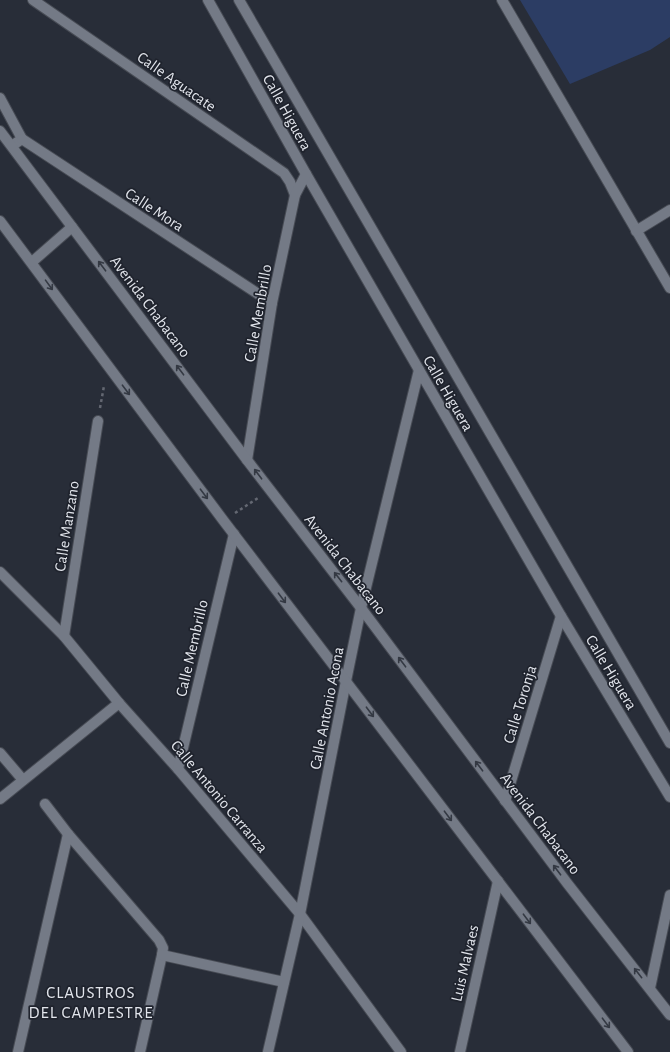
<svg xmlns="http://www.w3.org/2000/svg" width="670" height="1052" font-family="'Alegreya Sans',sans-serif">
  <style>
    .green { fill: #2c3d64 }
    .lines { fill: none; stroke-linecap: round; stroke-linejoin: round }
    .minor-casing { stroke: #474b54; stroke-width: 12 }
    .tertiary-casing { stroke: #474b54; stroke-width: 12 }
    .secondary-casing { stroke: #474b54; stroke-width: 12 }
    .path { stroke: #646872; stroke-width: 2.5; stroke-dasharray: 3 3; stroke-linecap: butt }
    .minor { stroke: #747a86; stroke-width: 10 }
    .tertiary { stroke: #747a86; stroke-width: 10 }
    .secondary { stroke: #747a86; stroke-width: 10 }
    .oneway { stroke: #343943 }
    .labels { text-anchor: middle; stroke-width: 3.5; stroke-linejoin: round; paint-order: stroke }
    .street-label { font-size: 16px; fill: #e2e5ec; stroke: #1f232d }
    .neighbourhood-label { font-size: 17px; letter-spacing: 1px; fill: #e2e5ec; stroke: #1f232d }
  </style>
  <rect width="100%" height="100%" fill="#282d38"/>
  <!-- green -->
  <polygon class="green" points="520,0 670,0 670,37 650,50 570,84"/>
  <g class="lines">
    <!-- minor casing -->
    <g class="minor-casing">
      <g id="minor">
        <polyline points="33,0 284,173 290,182 295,195"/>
        <polyline points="208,0 306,174 561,616 670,797"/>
        <polyline points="239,0 670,743"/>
        <polyline points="502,0 670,288"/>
        <polyline points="0,98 22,139 16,143"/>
        <polyline points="22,139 272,303"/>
        <polyline points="636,231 670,210"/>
        <polyline points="247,460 272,303 295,195 306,174"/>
        <polyline points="0,572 64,636 119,703 178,769 300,914 401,1052"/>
        <polyline points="64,636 98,421"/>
        <polyline points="346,681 361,608 419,370"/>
        <polyline points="0,753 23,780"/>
        <polyline points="178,769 234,534"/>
        <polyline points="0,799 119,703"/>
        <polyline points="505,801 561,616"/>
        <polyline points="45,804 68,834 159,940 163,948 162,955 140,1052"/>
        <polyline points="162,955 284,982"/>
        <polyline points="650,988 670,895"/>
        <polyline points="18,1052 68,834"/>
        <polyline points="460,1052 498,881"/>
      </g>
    </g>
    <!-- tertiary casing -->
    <g class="tertiary-casing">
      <polyline id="tertiary" points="268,1052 300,914 346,681"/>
    </g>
    <!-- secondary casing -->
    <g class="secondary-casing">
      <g id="secondary">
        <polyline points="0,131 247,460 361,608 567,883 670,1015"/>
        <polyline points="0,221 223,520 628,1052"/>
        <polyline points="32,262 72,227"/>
      </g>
    </g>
    <!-- path -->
    <g class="path">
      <polyline points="100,408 104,386"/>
      <polyline points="235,513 258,498"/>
    </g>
    <!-- minor -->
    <use href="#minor" class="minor"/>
    <!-- tertiary -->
    <use href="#tertiary" class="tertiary"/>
    <!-- secondary -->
    <use href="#secondary" class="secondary"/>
  </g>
  <!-- one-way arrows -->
  <defs><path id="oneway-shaft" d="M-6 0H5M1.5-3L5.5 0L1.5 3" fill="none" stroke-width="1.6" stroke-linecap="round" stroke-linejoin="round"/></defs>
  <g class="oneway">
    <use href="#oneway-shaft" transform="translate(102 266) rotate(-127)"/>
    <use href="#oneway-shaft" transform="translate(49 285) rotate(54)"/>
    <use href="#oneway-shaft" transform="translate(180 370) rotate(-127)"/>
    <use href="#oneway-shaft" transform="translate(126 390) rotate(53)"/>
    <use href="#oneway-shaft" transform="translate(258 474) rotate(-127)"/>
    <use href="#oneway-shaft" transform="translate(204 494) rotate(53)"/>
    <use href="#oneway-shaft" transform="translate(338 577) rotate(-128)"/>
    <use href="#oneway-shaft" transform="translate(282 598) rotate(53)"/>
    <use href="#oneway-shaft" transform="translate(402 662) rotate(-127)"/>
    <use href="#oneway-shaft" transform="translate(370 712) rotate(53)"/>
    <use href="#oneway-shaft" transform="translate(479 766) rotate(-127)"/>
    <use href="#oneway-shaft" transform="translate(448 816) rotate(53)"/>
    <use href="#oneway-shaft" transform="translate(557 870) rotate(-127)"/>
    <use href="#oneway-shaft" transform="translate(527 919) rotate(53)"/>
    <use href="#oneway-shaft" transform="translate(638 973) rotate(-128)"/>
    <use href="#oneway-shaft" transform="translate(606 1023) rotate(53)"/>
  </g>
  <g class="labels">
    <!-- street labels -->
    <g class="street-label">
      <text transform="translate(177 81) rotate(35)" y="6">Calle Aguacate</text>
      <text transform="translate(288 112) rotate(61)" y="6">Calle Higuera</text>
      <text transform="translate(155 209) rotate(33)" y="6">Calle Mora</text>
      <text transform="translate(151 306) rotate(53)" y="6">Avenida Chabacano</text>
      <text transform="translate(257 313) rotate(-80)" y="6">Calle Membrillo</text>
      <text transform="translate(449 393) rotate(60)" y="6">Calle Higuera</text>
      <text transform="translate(66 526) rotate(-81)" y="6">Calle Manzano</text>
      <text transform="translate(346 564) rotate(52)" y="6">Avenida Chabacano</text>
      <text transform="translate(191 648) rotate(-77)" y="6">Calle Membrillo</text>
      <text transform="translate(612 672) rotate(59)" y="6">Calle Higuera</text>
      <text transform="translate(519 704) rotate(-73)" y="6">Calle Toronja</text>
      <text transform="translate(326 708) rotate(-79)" y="6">Calle Antonio Acona</text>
      <text transform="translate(220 796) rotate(50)" y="6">Calle Antonio Carranza</text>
      <text transform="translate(541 823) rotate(53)" y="6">Avenida Chabacano</text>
      <text transform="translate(464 963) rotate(-77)" y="6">Luis Malvaes</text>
    </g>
    <!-- neighbourhood labels -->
    <g class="neighbourhood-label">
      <text x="91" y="998">CLAUSTROS<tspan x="91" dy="20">DEL CAMPESTRE</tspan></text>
    </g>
  </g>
</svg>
